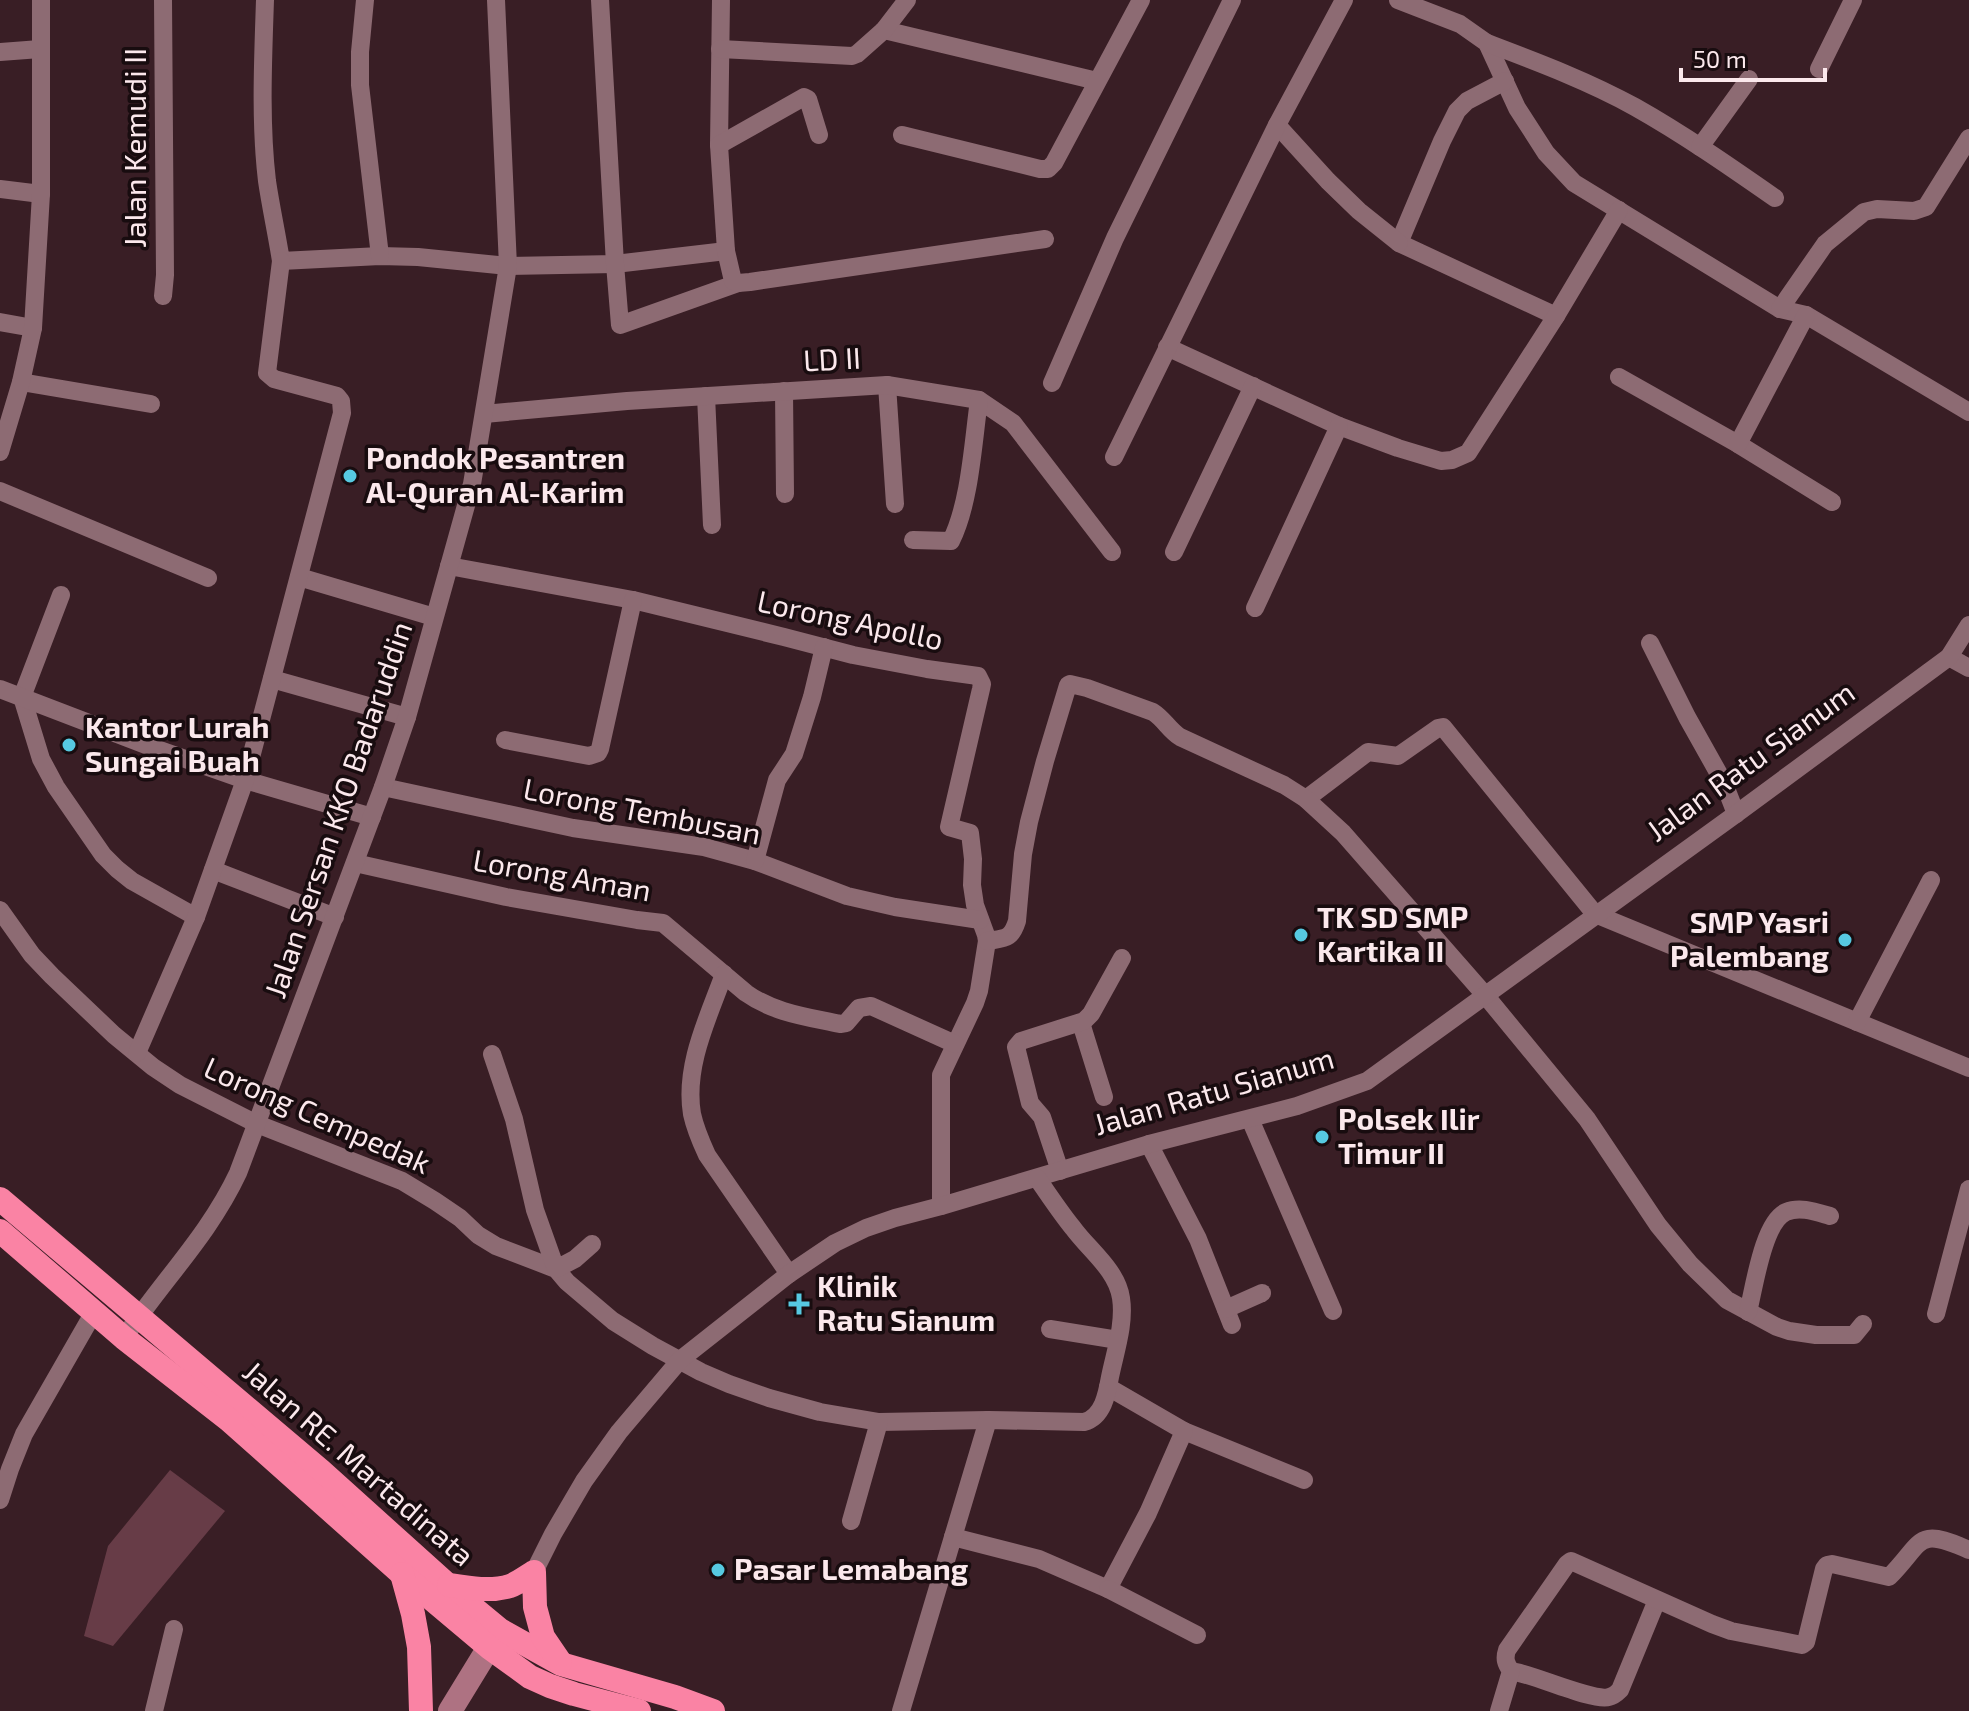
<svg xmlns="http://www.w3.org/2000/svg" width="1969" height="1711" font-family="'Exo 2',sans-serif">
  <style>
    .green { fill: #673c47 }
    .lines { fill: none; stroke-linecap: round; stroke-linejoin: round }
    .street { stroke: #8d6b73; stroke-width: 18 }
    .secondary { stroke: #ae7282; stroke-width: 24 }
    .highway { stroke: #fa83a4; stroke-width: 24 }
    .poi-dot { fill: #56c9e1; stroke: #180c0f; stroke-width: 3 }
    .labels { text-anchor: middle; stroke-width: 7; stroke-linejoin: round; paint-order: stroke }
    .street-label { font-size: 30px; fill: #fbe8ec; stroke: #180c0f }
    .poi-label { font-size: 30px; font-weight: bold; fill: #fbe8ec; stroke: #180c0f; text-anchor: start }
  </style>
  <rect width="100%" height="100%" fill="#391e25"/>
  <!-- green -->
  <polygon class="green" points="170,1470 225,1511 113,1646 84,1636 108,1546"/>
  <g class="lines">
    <!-- street -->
    <g class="street">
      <polyline points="163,0 165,275 163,296"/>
      <path d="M265,0c-2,60 -5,122 2,181 4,27 10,54 14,80l99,-5 38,1 90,9 107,-2 111,-13"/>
      <polyline points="365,0 360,52 360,85 380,256"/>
      <polyline points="600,0 615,264 620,325 738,283"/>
      <polyline points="721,0 719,145 726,251 733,281 738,283 750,282 1045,239"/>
      <polyline points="1398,0 1460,24 1487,43 1517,108 1546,153 1574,183 1780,309 1806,315 1969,412"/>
      <polyline points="884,30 1097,81"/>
      <path d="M1487,43c50,19 101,38 148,64 48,27 94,59 140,91"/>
      <polyline points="720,49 852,56 857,54 884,30 907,0"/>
      <polyline points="0,52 40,49"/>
      <polyline points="1819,69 1853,0"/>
      <polyline points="1505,81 1467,101 1457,111 1442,141 1399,243 1556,316"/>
      <polyline points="1277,125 1328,181 1359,211 1399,243"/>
      <polyline points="902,135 1040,169 1048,169 1054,163 1141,0"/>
      <polyline points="719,145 804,97 808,99 819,135"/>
      <polyline points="1700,147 1749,79"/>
      <polyline points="0,189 41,194"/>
      <polyline points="1780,309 1825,244 1864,212 1877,209 1914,211 1926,207 1969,138"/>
      <polyline points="0,322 33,328"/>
      <polyline points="1167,347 1339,426 1398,448 1441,461 1452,460 1468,453 1556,316 1619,210"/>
      <polyline points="1619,377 1738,444 1832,502"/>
      <polyline points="21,382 151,404"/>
      <polyline points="1052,383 1115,238 1232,0"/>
      <polyline points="887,385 895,504"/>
      <polyline points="784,391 785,494"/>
      <polyline points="706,396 712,525"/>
      <polyline points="484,414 627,401 887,385 979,400 1013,423 1112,552"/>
      <polyline points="1738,444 1806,315"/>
      <polyline points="0,452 21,382 33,328 41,194 41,0"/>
      <polyline points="1114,457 1277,125 1344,0"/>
      <polyline points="0,491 208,578"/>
      <path d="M913,540l38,1c19,-38 22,-98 28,-141"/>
      <polyline points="1174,552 1253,386"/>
      <polyline points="449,566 633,600 784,637 853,655 927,669 978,676 982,684 981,689 949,827 970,833 973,859 972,885 975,905 986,935 987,941 979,991 975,1003 941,1075 941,1206"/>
      <polyline points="299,577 434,617"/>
      <polyline points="61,595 22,697 41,759 56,787 103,855 117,869 132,881 196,917"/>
      <polyline points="1255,608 1339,426"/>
      <polyline points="1650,643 1687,717 1724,783 1736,814"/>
      <polyline points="1949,657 1969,668"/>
      <polyline points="272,679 407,717"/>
      <polyline points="0,689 154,748 245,780 372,817"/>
      <polyline points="505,740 589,756 598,753 600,749 633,600"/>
      <polyline points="383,787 573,828 704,847 755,861 847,896 895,907 980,920"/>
      <polyline points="1306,799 1368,752 1398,756 1438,728 1443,727 1595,914 1969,1068"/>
      <polyline points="755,861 777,780 794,754 812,697 824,647"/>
      <path d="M355,863l151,34 131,23 26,3 83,70c28,20 62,24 94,31l6,-1 13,-15 12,-2 84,38"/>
      <polyline points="213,870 335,917"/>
      <polyline points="0,910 32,955 52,976 114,1035 153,1067 180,1085 257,1124 402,1181 435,1201 460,1218 478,1235 496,1246 556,1269 567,1282 613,1321 653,1346 701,1372 729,1384 769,1398 820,1412 879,1422 988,1420"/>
      <path d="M987,941c18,-3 24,-1 30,-20l6,-67 6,-32 16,-61 23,-76 2,-1 17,4 66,24c11,7 16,18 27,25l104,48 22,14 37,34 142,162 102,124 71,106 32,39 37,36 50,27 12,4 27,4h38l9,-11"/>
      <path d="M724,974c-16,44 -40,92 -32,140 3,14 9,28 15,41l82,119"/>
      <polyline points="1857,1022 1931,880"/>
      <polyline points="1081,1023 1104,1097"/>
      <polyline points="137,1053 196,917 245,780 342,413 341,401 337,396 274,379 267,373 281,261"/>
      <polyline points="492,1054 514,1119 535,1210 556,1269 575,1259 592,1244"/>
      <polyline points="1250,1119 1333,1311"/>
      <polyline points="1149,1144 1198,1239 1232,1325"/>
      <polyline points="1060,1171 1042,1117 1030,1103 1016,1047 1021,1041 1084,1021 1091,1014 1122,958"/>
      <polyline points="1226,1309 1262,1293"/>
      <path d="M1748,1312c6,-23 15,-90 38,-100 14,-6 30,0 44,4"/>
      <polyline points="1936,1314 1969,1189"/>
      <polyline points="1050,1329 1118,1340"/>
      <path d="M124,1338c38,-57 85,-103 114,-165l145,-386 24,-70 65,-233 36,-218 -12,-266"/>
      <polyline points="1184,1431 1304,1480"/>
      <polyline points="0,1500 10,1469 24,1434 94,1312"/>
      <polyline points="851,1521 879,1422"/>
      <polyline points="953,1537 1039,1559 1108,1589 1148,1513 1184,1431 1108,1387"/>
      <polyline points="534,1572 553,1534 584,1481 619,1432 680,1360 789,1274 835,1243 866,1228 895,1218 941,1206 1149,1144 1297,1106 1367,1081 1736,814 1949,657 1969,625"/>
      <polyline points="1108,1589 1197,1635"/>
      <path d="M1511,1671c22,3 82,31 98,26 5,-1 8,-4 11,-7l37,-90"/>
      <polyline points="154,1711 174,1629"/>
      <path d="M901,1711l87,-291 96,2c19,-5 23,-28 26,-45 5,-25 15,-53 11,-79 -4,-28 -32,-48 -48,-70 -13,-16 -24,-33 -36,-50"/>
      <path d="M1499,1711l12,-40c-5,-7 -7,-12 -4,-21l60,-86 4,-3 141,63 19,7 71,14 4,-3 18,-73 3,-4 5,-1 57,13c35,-35 26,-51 80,-27"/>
    </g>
    <!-- secondary -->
    <polyline class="secondary" points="450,1711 499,1631"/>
    <!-- highway -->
    <g class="highway">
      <polyline points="0,1199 321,1471 471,1606 500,1630 561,1664 675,1697 713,1711"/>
      <polyline points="0,1231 124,1338 229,1420 402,1574 490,1648 530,1677 550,1686 574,1694 639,1711"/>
      <polyline points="402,1574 413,1614 419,1647 421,1711"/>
      <path d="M449,1585c19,3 41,7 61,1 8,-3 16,-9 24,-14l1,35 8,30 17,25"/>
    </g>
  </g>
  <!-- markers -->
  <g class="poi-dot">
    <circle cx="350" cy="476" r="8"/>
    <circle cx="69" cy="745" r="8"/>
    <circle cx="1301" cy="935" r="8"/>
    <circle cx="1845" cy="940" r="8"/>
    <circle cx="1322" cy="1137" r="8"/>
    <path d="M795 1292h8v8h8v8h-8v8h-8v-8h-8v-8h8z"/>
    <circle cx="718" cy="1570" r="8"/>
  </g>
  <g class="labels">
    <!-- street labels -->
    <g class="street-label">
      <text transform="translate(136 148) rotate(-90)" y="10">Jalan Kemudi II</text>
      <text transform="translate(832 360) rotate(-3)" y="10">LD II</text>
      <text transform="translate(850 621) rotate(12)" y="10">Lorong Apollo</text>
      <text transform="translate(1751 762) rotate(-36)" y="10">Jalan Ratu Sianum</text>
      <text transform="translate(339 810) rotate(-71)" y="10">Jalan Sersan KKO Badaruddin</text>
      <text transform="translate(642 812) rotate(11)" y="10">Lorong Tembusan</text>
      <text transform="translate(562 876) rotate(10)" y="10">Lorong Aman</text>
      <text transform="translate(1214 1092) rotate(-16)" y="10">Jalan Ratu Sianum</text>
      <text transform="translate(317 1116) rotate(24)" y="10">Lorong Cempedak</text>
      <text transform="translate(358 1464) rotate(41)" y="10">Jalan RE. Martadinata</text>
    </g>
    <!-- poi labels -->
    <g class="poi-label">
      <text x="366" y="469">Pondok Pesantren<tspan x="366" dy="34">Al-Quran Al-Karim</tspan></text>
      <text x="85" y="738">Kantor Lurah<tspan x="85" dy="34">Sungai Buah</tspan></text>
      <text x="1317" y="928">TK SD SMP<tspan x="1317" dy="34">Kartika II</tspan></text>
      <text x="1829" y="933" text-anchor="end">SMP Yasri<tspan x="1829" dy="34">Palembang</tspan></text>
      <text x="1338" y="1130">Polsek Ilir<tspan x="1338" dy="34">Timur II</tspan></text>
      <text x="817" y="1297">Klinik<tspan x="817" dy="34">Ratu Sianum</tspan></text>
      <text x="734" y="1580">Pasar Lemabang</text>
    </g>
  </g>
  <!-- scale -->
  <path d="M1681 68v12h144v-12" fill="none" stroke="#fbe8ec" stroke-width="4"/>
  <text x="1693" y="68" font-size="24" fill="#fbe8ec" stroke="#180c0f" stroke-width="6" paint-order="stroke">50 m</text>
</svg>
